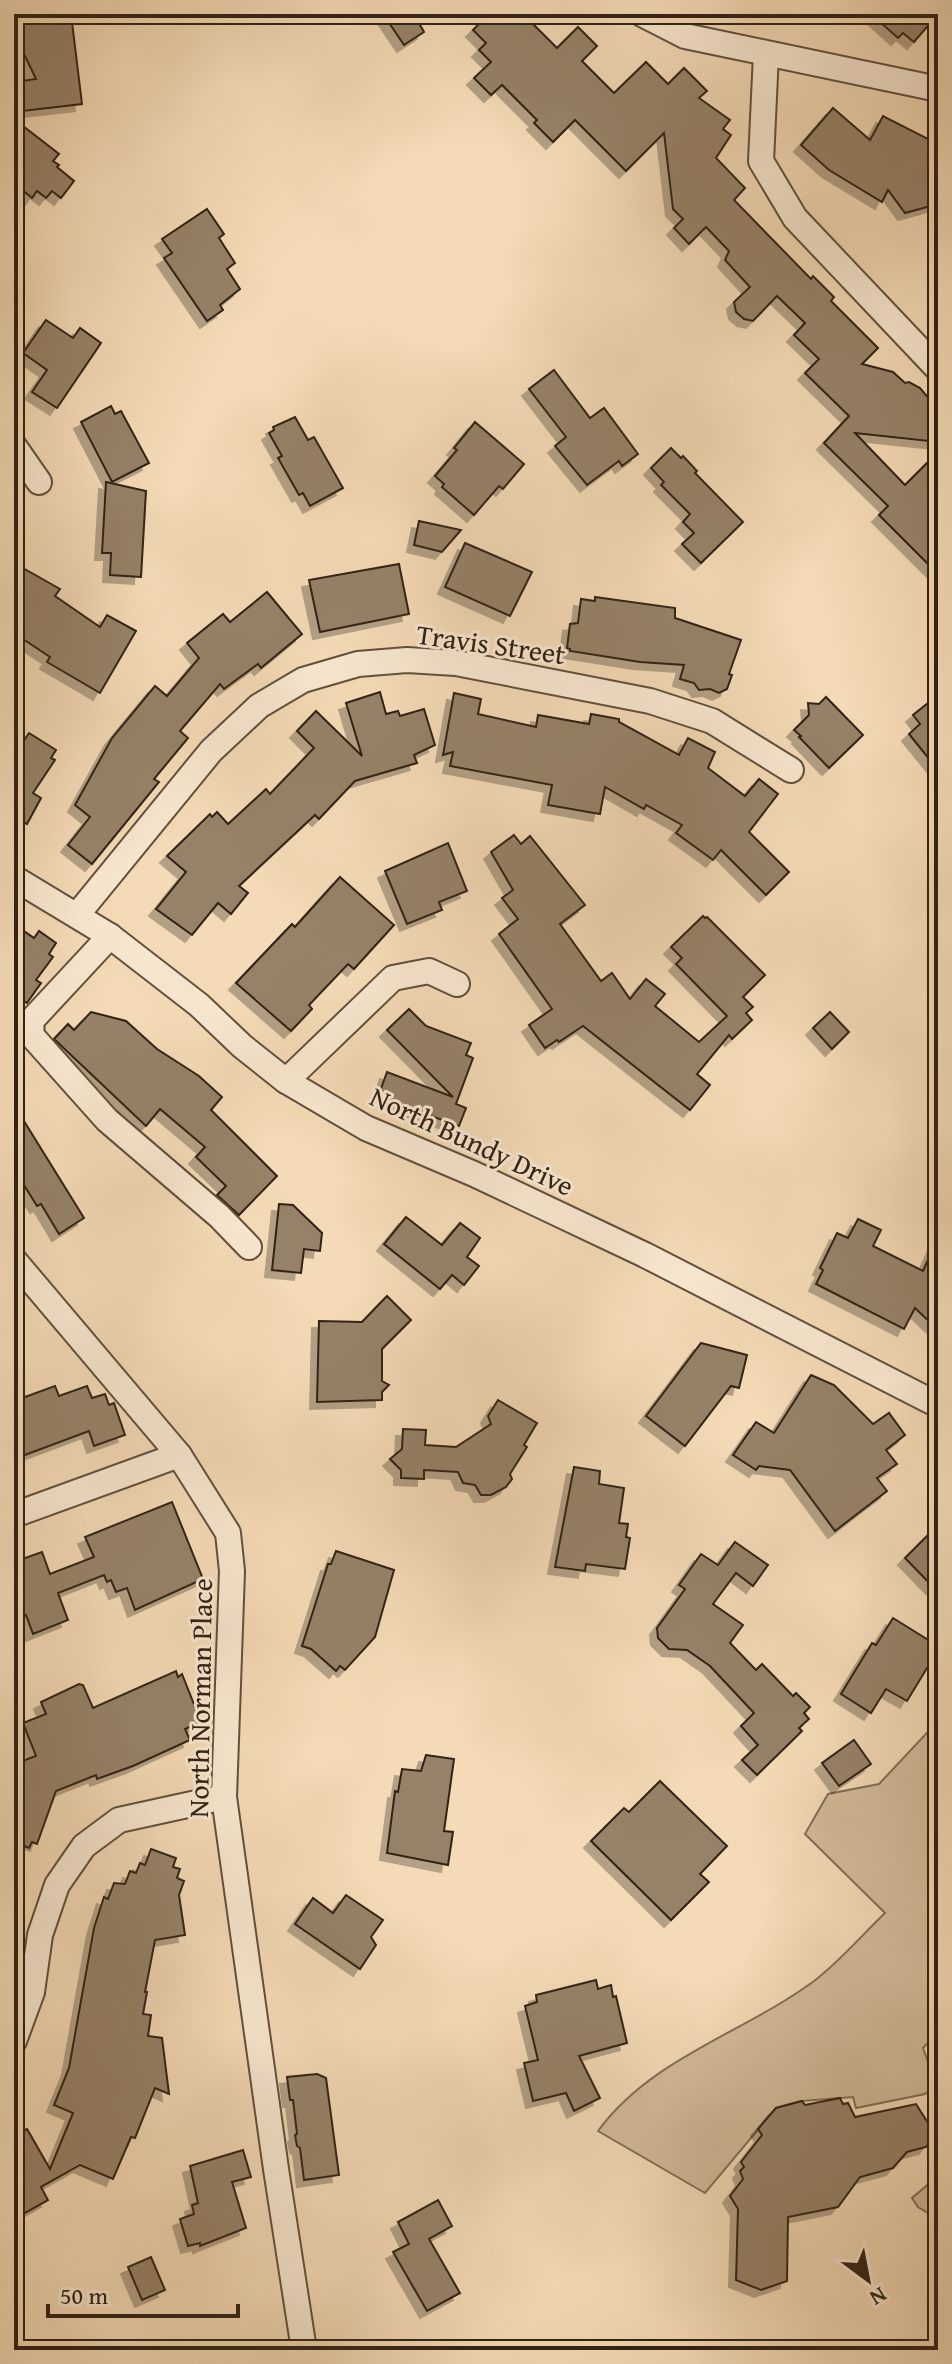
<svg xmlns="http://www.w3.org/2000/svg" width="952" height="2364" font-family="'Gentium Book Plus',serif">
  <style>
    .green { fill: #d3bb9a; stroke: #826e57; stroke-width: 2 }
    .building { fill: #968268; stroke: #302214; stroke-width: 2; filter: url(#shadow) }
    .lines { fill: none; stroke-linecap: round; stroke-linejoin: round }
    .street-casing { stroke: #61503c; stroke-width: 28 }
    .street { stroke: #f8e7d0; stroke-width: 24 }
    .labels { text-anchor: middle; stroke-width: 6; stroke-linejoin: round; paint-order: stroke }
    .street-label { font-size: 28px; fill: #302214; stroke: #f8e7d0 }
  </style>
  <defs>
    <filter id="shadow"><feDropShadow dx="-7" dy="7" stdDeviation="0" flood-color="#0004"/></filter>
  </defs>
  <rect width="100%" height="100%" fill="#f4dab6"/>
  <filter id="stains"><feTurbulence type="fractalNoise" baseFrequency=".0025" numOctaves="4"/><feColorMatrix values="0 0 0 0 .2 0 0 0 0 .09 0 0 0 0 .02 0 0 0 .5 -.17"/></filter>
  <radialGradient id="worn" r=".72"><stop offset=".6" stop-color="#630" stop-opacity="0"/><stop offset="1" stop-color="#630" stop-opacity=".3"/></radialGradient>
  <!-- green -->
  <g class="green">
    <path d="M938,1721v311l-15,16 13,36 -11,10 -69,14 -3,-11 -51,4 -26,7 -71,85 -107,-62c53,-73 146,-98 216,-150 25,-19 48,-46 71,-68l-80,-79 23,-40 51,-10z"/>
    <polygon points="938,2176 938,2219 918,2207 912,2198"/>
  </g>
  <!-- building -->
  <g class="building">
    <polygon points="14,14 71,14 82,104 14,112 14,82 36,79 14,33"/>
    <polygon points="383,14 434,14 419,23 424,32 404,45"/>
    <polygon points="489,14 523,14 557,48 578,27 597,46 582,61 614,93 646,62 668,84 684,68 707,91 699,98 730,120 723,129 731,135 716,158 745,188 734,200 811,279 813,276 834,297 831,301 878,348 862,364 893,372 905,383 909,382 920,388 938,409 938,442 855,433 905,485 938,452 938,574 879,515 888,506 824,443 849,416 805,373 819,359 794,335 805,323 777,296 753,321 744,319 736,312 734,302 750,287 725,260 729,251 706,227 689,244 674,228 683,219 673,209 664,133 626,171 575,120 553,142 534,123 537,120 502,85 491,95 474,78 491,62 479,50 486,43 473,30"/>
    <polygon points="871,14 938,14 914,42 903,33 898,38"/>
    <polygon points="833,108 870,140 883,116 938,144 938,204 905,213 888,190 882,202 829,170 801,145"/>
    <polygon points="14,119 59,154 53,161 59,165 57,167 74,181 61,198 52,191 46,198 37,191 32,198 14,183"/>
    <polygon points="207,209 224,234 219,238 235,263 227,269 240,289 220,305 223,310 207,321 164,258 172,253 162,239"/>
    <polygon points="46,320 73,338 80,328 101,343 57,408 32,392 47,370 23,353"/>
    <polygon points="554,370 590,418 604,408 638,454 622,466 619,461 587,485 555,446 566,437 529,389"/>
    <polygon points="111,406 115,414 121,411 149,463 112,482 81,422"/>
    <polygon points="295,417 308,440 314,437 343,488 310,506 303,493 299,495 278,458 282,456 269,433 274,430 273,427"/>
    <polygon points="475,422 524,464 503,489 499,486 474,515 442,487 444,484 435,476 457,450 454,448"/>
    <polygon points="671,448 681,458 683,456 697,471 695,473 743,522 701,563 682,544 694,533 683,522 690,514 661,485 664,482 651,468"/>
    <polygon points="106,482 146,491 141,577 110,575 111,553 102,553"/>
    <polygon points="419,521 461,530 442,552 414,545"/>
    <polygon points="465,543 532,572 510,616 445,587"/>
    <polygon points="14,563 60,589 55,596 100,627 107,615 136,631 100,693 47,662 50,657 14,633"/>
    <polygon points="399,564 409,614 320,632 309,580"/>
    <polygon points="267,592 302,634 261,668 258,664 224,689 220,684 180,731 188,738 154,779 159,782 92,864 68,845 90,817 75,805 112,738 155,686 167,696 199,658 187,643 223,614 230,622"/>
    <polygon points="595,597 675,608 675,618 741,640 729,674 732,675 727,689 719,693 710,689 699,690 694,683 680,679 684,665 640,662 570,651 570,649 567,648 570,624 578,623 581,599 595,601"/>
    <polygon points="380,692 386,714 398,711 400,716 424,709 435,745 414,755 417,763 355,781 319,819 315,815 239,886 248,893 231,914 218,903 192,935 156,909 186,872 167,856 210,814 212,817 217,812 228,824 266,789 270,794 314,748 297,731 316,711 362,756 346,703"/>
    <polygon points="454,693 481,699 478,714 536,727 538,715 589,724 591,714 619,719 619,722 679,755 688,738 715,752 708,768 745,796 759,779 778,794 749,832 789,872 766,895 721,850 713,860 676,833 682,825 646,805 644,809 605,787 600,814 548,805 552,785 450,766 453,752 443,755"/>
    <polygon points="938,695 938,770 909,734 920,724 913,715"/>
    <polygon points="826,697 863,735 829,768 799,737 801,736 794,730 809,715 808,703 819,704"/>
    <polygon points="29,733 56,750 51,758 55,760 33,793 41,798 27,824 17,818 14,823 14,736 23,742"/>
    <polygon points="514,835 521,844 530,836 585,905 560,924 601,981 612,973 630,999 646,979 665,994 655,1006 699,1042 727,1016 676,964 682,958 671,947 703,916 705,918 707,917 765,975 743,997 753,1007 746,1013 752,1020 732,1039 729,1035 697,1074 710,1085 690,1110 583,1026 559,1042 557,1040 545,1048 529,1025 552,1009 499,934 518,919 502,898 513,890 491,852"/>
    <polygon points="448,843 467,891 439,902 442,910 407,924 385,871"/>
    <polygon points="340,877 394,925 354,969 348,964 309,1005 312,1009 291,1031 236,983 292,924 295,927"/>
    <polygon points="14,924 34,938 39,931 56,943 49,954 53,957 36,980 41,983 27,1003 22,1000 14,1011"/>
    <polygon points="409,1009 426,1026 471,1043 466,1055 473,1058 456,1104 466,1108 459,1126 378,1097 387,1072 453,1097 387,1030"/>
    <polygon points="91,1012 126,1021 157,1049 199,1076 222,1097 211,1110 277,1176 239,1215 217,1195 226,1186 196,1157 205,1147 160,1109 146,1126 54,1039 68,1024 74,1030"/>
    <polygon points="830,1012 849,1032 832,1049 813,1028"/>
    <polygon points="14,1105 84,1218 59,1234 41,1204 37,1206 14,1169"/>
    <polygon points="279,1204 293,1205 322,1233 320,1251 304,1249 301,1273 272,1270"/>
    <polygon points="406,1217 442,1245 460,1223 480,1238 467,1257 479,1266 464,1285 452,1275 440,1289 384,1244"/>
    <polygon points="858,1219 881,1230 873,1246 923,1271 938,1237 938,1330 915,1308 904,1329 816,1284 823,1270 820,1268 837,1233 848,1238"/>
    <polygon points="387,1296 411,1320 382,1349 382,1381 389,1385 382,1392 382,1400 317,1402 319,1321 362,1322"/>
    <polygon points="701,1343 747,1355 739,1388 731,1386 685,1446 646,1416"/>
    <polygon points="811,1375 834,1385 873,1424 889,1413 905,1435 886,1450 897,1464 877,1478 887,1491 835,1531 790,1470 759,1466 756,1470 733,1455 756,1422 774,1433"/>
    <polygon points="55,1386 59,1396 87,1386 92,1398 105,1394 109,1405 114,1403 125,1435 94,1446 89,1431 14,1459 14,1401"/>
    <polygon points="498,1400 537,1423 524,1445 527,1447 510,1474 512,1479 506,1487 491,1495 481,1495 475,1485 463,1483 458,1472 424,1470 424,1479 401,1478 401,1470 390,1459 402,1449 403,1429 426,1430 425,1445 456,1447 491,1424 488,1416"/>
    <polygon points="574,1467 600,1471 599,1484 624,1488 619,1523 628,1524 626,1537 630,1538 625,1569 586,1564 585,1571 555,1567"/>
    <polygon points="172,1502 203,1579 135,1610 127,1588 116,1592 111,1580 107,1582 104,1575 58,1593 68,1620 33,1634 26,1615 14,1620 14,1562 42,1552 50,1574 94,1557 85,1537"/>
    <polygon points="938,1525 938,1592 905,1558"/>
    <polygon points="735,1542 768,1565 753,1586 736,1573 713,1604 743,1625 730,1643 756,1670 762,1664 793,1696 796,1693 810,1707 804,1713 809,1719 799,1728 802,1731 757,1775 742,1760 758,1745 741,1726 754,1713 710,1666 687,1650 669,1649 658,1638 657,1628 685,1589 679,1585 701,1554 718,1565"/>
    <polygon points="336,1551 394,1570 375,1637 345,1670 340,1666 336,1671 311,1649 302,1646 328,1564 331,1564"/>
    <polygon points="893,1618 938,1646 938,1650 907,1701 886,1689 871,1713 841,1694 872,1643 876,1645"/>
    <polygon points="176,1671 178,1677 182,1674 201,1722 185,1729 190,1740 133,1766 97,1779 96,1775 56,1791 37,1844 32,1842 29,1848 14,1842 14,1764 36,1756 23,1723 46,1714 41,1702 79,1684 83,1685 93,1708"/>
    <polygon points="854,1740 871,1764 839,1786 822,1763"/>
    <polygon points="426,1755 454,1759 444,1831 453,1832 448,1865 387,1853 395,1791 398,1792 402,1769 421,1771"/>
    <polygon points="660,1781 727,1846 700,1874 709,1882 671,1920 591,1841 624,1808 629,1812"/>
    <polygon points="151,1849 176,1858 173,1867 180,1869 177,1878 184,1881 179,1895 185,1935 155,1940 145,1992 147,1992 143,2014 151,2015 148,2036 162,2038 169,2094 155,2088 135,2138 131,2137 113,2179 80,2165 41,2187 48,2200 14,2219 14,2137 27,2129 50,2169 73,2113 54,2105 69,2068 94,1928 104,1897 108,1899 114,1883 125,1884 130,1871 136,1873 140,1863 145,1865"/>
    <polygon points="346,1895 383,1920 371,1937 376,1945 360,1969 295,1924 313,1898 333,1913"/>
    <polygon points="596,1980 598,1989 611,1985 613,1997 616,1996 627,2043 579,2056 600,2098 574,2111 566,2093 533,2101 524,2063 538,2060 525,2006 537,2002 536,1995"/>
    <polygon points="317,2074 326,2078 339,2175 304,2180 300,2148 297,2146 295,2135 297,2134 293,2100 290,2100 287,2077"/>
    <polygon points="840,2098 843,2104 848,2103 855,2117 916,2104 935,2134 926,2147 907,2152 893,2168 860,2177 838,2207 788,2217 787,2281 761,2290 736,2280 738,2209 730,2196 743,2179 740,2171 744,2167 741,2162 762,2135 758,2129 776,2108 802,2101 805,2105"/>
    <polygon points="243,2150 251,2177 232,2182 246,2228 200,2246 200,2243 188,2246 180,2219 194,2214 192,2205 198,2203 190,2166"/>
    <polygon points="438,2200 452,2226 429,2239 460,2293 427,2311 393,2252 409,2244 398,2222"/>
    <polygon points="151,2257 165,2290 142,2300 128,2267"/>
  </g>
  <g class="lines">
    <!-- street casing -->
    <g class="street-casing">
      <g id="street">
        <polyline points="642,14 685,36 938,89"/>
        <polyline points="766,54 761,161 795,218 938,369"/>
        <polyline points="14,446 39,482"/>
        <polyline points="14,878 110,936 199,1005 242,1046 286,1081 366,1128 474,1174 645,1255 938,1405"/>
        <polyline points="77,915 211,751 259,706 303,680 358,664 407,660 456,663 650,701 712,721 791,770"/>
        <polyline points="110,936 31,1021 32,1036 107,1120 219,1216 249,1247"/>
        <polyline points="286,1081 393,978 429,971 457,984"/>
        <polyline points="14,1260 179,1455 228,1533 232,1571 224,1797 276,2169 304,2350"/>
        <polyline points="14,1515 179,1455"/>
        <polyline points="14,2041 32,1992 40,1935 57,1885 84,1846 119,1820 224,1797"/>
      </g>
    </g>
    <!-- street -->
    <use href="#street" class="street"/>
  </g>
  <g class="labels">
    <!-- street labels -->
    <g class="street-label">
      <text transform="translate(491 644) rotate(8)" y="10">Travis Street</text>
      <text transform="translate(472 1141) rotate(25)" y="10">North Bundy Drive</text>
      <text transform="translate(200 1698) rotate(-89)" y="10">North Norman Place</text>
    </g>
  </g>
  <!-- margin -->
  <rect width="952" height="2364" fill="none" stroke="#f4dab6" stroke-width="48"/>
  <rect x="16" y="16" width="920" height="2332" fill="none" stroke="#302214" stroke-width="4"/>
  <rect x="24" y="24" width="904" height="2316" fill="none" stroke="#302214" stroke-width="2"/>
  <!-- north arrow -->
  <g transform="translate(868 2280) rotate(148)" stroke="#f8e7d0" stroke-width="6" paint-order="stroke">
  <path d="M0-6L14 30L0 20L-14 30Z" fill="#302214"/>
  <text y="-12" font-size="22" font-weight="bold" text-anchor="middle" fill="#302214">N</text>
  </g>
  <!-- scale -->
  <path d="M48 2304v12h190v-12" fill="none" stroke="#302214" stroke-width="4"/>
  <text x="60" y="2304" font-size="24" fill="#302214" stroke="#f8e7d0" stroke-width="6" paint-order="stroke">50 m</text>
  <rect width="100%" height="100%" filter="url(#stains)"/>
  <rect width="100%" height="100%" fill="url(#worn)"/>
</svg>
